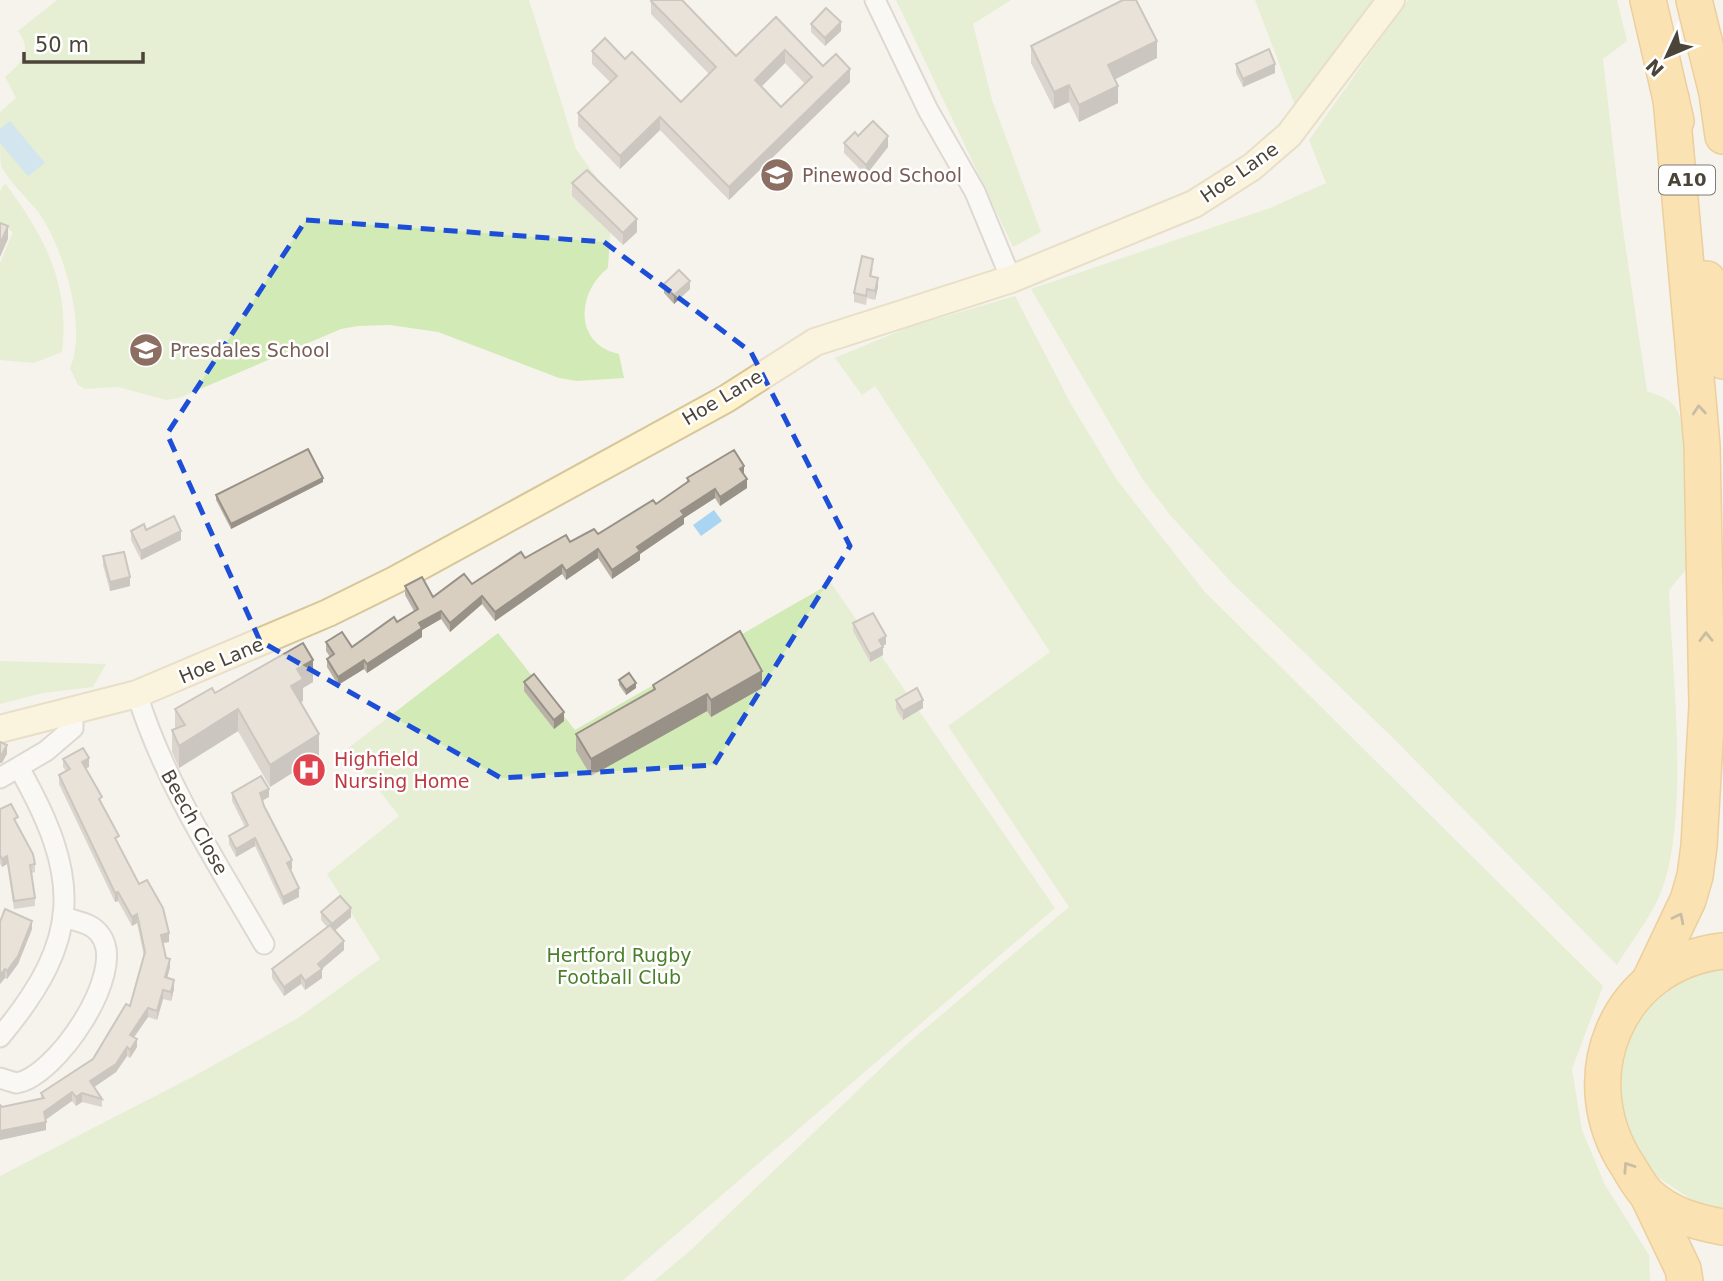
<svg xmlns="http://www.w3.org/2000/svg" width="1723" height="1281" font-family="'DejaVu Sans',sans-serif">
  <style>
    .green { fill: #d2eab5 }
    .water { fill: #a9d4f2 }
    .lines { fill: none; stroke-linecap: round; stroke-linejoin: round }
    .street-casing { stroke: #c2bbae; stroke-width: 23 }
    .secondary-casing { stroke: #d6c79b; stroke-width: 30 }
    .highway-casing { stroke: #e0a43c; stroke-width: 38 }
    .street { stroke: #fff; stroke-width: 19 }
    .secondary { stroke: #fff3cd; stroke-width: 26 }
    .highway { stroke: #ffcf6e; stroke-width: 35 }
    .wall { fill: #bab2a6; fill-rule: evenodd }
    .shaded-wall { fill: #979187 }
    .building { fill: #d8cfc1; stroke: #979187; stroke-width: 2; fill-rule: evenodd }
    .oneway { stroke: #937c4e }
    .marked { fill: none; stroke: #1d4ed8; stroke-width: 5; stroke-dasharray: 14 9; stroke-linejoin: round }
    .labels { text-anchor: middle; stroke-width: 5; stroke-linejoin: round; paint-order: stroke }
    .shield { fill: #fff; stroke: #817c74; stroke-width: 2 }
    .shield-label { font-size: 18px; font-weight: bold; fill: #4b4439 }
    .street-label { font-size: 19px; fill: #4b4439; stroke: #fff }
    .education-label { font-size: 19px; fill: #785e54; stroke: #fff; text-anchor: start }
    .health-label { font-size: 19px; fill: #be3a42; stroke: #fff; text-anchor: start }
    .park-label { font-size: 19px; fill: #4a7f2a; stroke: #fff }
  </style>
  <rect width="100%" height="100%" fill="#f6f3ec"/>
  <!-- green -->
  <g class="green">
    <path d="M57,0h472l47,149 21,29 -14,14 28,29 -3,47c-31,24 -35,76 11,86l5,24 -47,3 -18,-3 -121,-46 -48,-7 -32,1 -17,3 -162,69 -13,2 -48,-13 -33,2 -7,-4 -8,-17c18,-40 -7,-121 -31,-155 -12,-15 -29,-30 -38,-47 -1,-12 -1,-39 -1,-54l16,-14 -11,-21c17,-15 28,-25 13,-46z"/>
    <polygon points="896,0 1011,0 973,24 992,100 1041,232 1013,247"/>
    <path d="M1255,0h118c-20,29 -48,87 -79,103z"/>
    <path d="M1408,0h209l10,41 -24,18 18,157 26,175c10,4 22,7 28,16 16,21 14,118 15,148l-2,12 -19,23c3,83 22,233 -10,307 -11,24 -29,46 -42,68l-225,-228 -161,-155 -60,-66 -28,-36 -112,-191 239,-81 56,-25 -17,-43z"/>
    <path d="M5,183c40,54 65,100 57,169l-28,11 -34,-3v-97l13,-31 -13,-8v-33z"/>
    <polygon points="1015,296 1072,406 1117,480 1204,591 1603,986 1572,1069 1582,1130 1605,1185 1649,1255 1650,1281 654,1281 692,1249 901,1049 1069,907 948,726 1050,652 875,386 862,395 835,358 909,327"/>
    <polygon points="831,583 1055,908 622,1281 0,1281 0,1176 196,1075 298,1018 380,959 327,874 399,816 347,749 498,633 575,730"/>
    <polygon points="0,661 106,664 93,687 43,693 0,704"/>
    <polygon points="1723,962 1723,1208 1692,1200 1650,1172 1618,1113 1622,1044 1650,998 1695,969"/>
  </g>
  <!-- water -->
  <g class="water">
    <polygon points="10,121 45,163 28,176 0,143 0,129"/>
    <polygon points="714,510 722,521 701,536 693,525"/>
  </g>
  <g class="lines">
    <!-- street casing -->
    <g class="street-casing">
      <g id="street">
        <polyline points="875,0 928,110 975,192 1011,279"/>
        <path d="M137,694c28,90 80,169 127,250"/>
        <polyline points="0,778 46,751 73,728 73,713"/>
        <path d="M0,1037c83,-99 81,-160 19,-269"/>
        <path d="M0,1078l16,5c39,-5 111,-110 85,-147 -8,-13 -25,-15 -38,-19"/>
      </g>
    </g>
    <!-- secondary casing -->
    <g class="secondary-casing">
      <polyline id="secondary" points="0,729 137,694 328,613 395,580 726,399 815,342 1011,279 1194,204 1252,167 1289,135 1391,0"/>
    </g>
    <!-- highway casing -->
    <g class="highway-casing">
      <g id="highway">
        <polyline points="1648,0 1676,121"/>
        <polyline points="1694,0 1717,93 1723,136"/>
        <polyline points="1707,279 1723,361"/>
        <path d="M1723,951c-107,12 -153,128 -95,215 6,10 13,23 21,30 21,19 47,26 74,31"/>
        <polyline points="1650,980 1688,900 1695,876 1699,846 1707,706 1702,445 1671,98"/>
        <polyline points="1648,1196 1683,1269 1685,1281"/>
      </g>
    </g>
    <!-- street -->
    <use href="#street" class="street"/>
    <!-- secondary -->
    <use href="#secondary" class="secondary"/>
    <!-- highway -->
    <use href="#highway" class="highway"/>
  </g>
  <!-- wall -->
  <g class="wall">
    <path d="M651,1l85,55 40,-39 47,49 27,16 -121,118 -69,-70 -40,39 -42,-43v-13l32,-31 -18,-18v-13l33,8 56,43 28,-28 -58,-60zM785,63l20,21 -24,23 -20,-20z"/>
    <polygon points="811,24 841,31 825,46 811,32"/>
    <polygon points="1031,46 1157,58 1114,79 1118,103 1079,122 1069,102 1054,109 1031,63"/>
    <polygon points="1236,64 1275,73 1243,87 1236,73"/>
    <polygon points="858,136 888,147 866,175 844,153 844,143"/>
    <polygon points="572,183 637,232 623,245 572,196"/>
    <polygon points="873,268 871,277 878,287 875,300 867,298 866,305 854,302 854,293"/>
    <polygon points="664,284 690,289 674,304 664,293"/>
    <polygon points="744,474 747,488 720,506 715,498 684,518 684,524 640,554 640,560 612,579 598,558 566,580 562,574 495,621 482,604 450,632 441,619 422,630 422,637 367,673 364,669 338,685 327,667 327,659 330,657 326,651 326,642 352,647 414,611 405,595 405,586 433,597 472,584 525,558 570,542 598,534 656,504 687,483 687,478"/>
    <polygon points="323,482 231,529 216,500 216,495"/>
    <polygon points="146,530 181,540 141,560 131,540 131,531"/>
    <polygon points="103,556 130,586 110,591 103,565"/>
    <polygon points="853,623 886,644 883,646 883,655 870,662 853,631"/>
    <polygon points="619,680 636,688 626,695 619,685"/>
    <polygon points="313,682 303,688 303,701 301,702 319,756 270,787 238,731 179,768 172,752 172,730 175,729 175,709 215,693"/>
    <polygon points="524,682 564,721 554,729 524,691"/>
    <polygon points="653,685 762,688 711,717 707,711 591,776 576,751 576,734 653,691"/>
    <polygon points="896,700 923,708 903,720 896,709"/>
    <polygon points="63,759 89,767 86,768 102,805 118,845 169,942 163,943 166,958 170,967 167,978 174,989 171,1001 163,999 157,1020 148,1017 134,1037 137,1047 130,1058 127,1056 116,1072 94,1087 102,1099 102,1107 82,1102 76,1106 72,1101 45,1119 46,1130 0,1140 0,1105 2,1107 41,1098 41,1093 93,1059 130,1006 144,956 137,923 132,926 118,901 115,902 59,784 59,775 66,771 63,767"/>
    <polygon points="232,793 269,797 262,800 292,869 290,870 299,897 283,905 255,846 236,857 229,844 229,836 245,827 232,801"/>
    <polygon points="0,809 18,825 35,864 35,872 32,873 35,898 35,906 14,909 7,864 2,867 0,864"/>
    <polygon points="321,912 351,917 335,930 344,950 322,969 322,978 305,990 301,984 284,996 272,978 272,969 327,927 321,920"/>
    <polygon points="0,922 32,929 18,964 7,979 5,978 0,984"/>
  </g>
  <!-- shaded-wall -->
  <g class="shaded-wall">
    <polygon points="841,22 841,31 825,46 825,38"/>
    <polygon points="1157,41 1157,58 1108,83 1108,65"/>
    <polygon points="785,50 785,63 755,93 755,80"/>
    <polygon points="1275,64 1275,73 1243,87 1243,79"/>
    <polygon points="850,69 850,82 729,200 729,187"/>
    <polygon points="1069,85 1069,102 1054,109 1054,92"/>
    <polygon points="1118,86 1118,103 1079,122 1079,105"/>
    <polygon points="660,117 660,130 620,169 620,156"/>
    <polygon points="888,136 888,147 866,175 866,165"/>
    <polygon points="637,219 637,232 623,245 623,233"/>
    <polygon points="8,226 8,239 0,257 0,244"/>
    <polygon points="878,278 878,287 875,300 875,291"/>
    <polygon points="690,281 690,289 674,304 674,295"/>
    <polygon points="744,466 744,474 740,477 740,469"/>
    <polygon points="323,478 323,482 231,529 231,524"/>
    <polygon points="747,479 747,488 720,506 720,497"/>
    <polygon points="715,489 715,498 684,518 684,524 640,554 640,560 612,579 612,570 637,547 681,511"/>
    <polygon points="181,531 181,540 141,560 141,551"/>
    <polygon points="598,549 598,558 566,580 566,571"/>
    <polygon points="562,565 562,574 495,621 495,612"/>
    <polygon points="130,577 130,586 110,591 110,582"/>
    <polygon points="482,596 482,604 450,632 450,623"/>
    <polygon points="441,611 441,619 422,630 422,637 367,673 367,664 419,623"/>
    <polygon points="886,636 886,644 879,648 879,640"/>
    <polygon points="883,647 883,655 870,662 870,654"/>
    <polygon points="313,660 313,682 303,688 303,701 291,708 291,686 297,669"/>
    <polygon points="364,660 364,669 338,685 338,677"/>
    <polygon points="762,671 762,688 711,717 711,700"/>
    <polygon points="636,683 636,688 626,695 626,690"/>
    <polygon points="707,694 707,711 591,776 591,759"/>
    <polygon points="923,700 923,708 903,720 903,711"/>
    <polygon points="238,709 238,731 179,768 179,746"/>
    <polygon points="564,712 564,721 554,729 554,720"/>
    <polygon points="319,734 319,756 270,787 270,765"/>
    <polygon points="7,745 7,754 2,763 0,763 0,755"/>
    <polygon points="89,758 89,767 82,770 82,762"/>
    <polygon points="269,789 269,797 260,802 260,793"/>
    <polygon points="255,838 255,846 236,857 236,849"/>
    <polygon points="7,856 7,864 2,867 2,859"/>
    <polygon points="292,860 292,869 287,872 287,863"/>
    <polygon points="299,888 299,897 283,905 283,897"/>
    <polygon points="118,892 118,901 115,902 115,893"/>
    <polygon points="351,908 351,917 332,933 332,924"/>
    <polygon points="137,914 137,923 132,926 132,917"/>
    <polygon points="32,921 32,929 18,964 7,979 7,971"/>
    <polygon points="169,933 169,942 161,943 161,935"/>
    <polygon points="344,941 344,950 318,972 322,969 322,978 305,990 305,981 318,964"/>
    <polygon points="170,959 170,967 165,986 165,977"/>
    <polygon points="5,969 5,978 0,984 0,975"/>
    <polygon points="301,975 301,984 284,996 284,987"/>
    <polygon points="174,980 174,989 171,1001 171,992"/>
    <polygon points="163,990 163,999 157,1020 157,1011"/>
    <polygon points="148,1008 148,1017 130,1043 130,1035"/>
    <polygon points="137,1039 137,1047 130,1058 130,1050"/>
    <polygon points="127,1047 127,1056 116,1072 90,1090 90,1081"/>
    <polygon points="72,1092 72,1101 44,1121 44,1112"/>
    <polygon points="82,1093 82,1102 76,1106 76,1097"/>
    <polygon points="46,1122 46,1130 0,1140 0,1131"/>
  </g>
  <!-- building -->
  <g class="building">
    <path d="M652,0h30l54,56 40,-39 47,49 13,-12 14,15 -121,118 -69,-70 -40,39 -42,-43 39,-37 -25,-25 13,-13 20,21 7,-7 49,50 35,-35 -65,-66zM785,50l27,27 -31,30 -26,-27z"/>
    <polygon points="1123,0 1136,0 1157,41 1108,65 1118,86 1079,105 1069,85 1054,92 1031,46"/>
    <polygon points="826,8 841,22 825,38 811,24"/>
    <polygon points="1269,49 1275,64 1243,79 1236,64"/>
    <polygon points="873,121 888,136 866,165 844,143 855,132 858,136"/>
    <polygon points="587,170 637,219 623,233 572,183"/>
    <polygon points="0,223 8,226 0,244"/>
    <polygon points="862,256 873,259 870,276 878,278 875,291 867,289 866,296 854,293"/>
    <polygon points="679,270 690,281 674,295 664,284"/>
    <polygon points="308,449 323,478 231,524 216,495"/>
    <polygon points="734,450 744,466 740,469 747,479 720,497 715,489 681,511 684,515 637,547 640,551 612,570 598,549 566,571 562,565 495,612 482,596 450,623 441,611 419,623 422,628 367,664 364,660 338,677 327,659 334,654 326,642 342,632 352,647 394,617 397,622 418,609 405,586 422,577 433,597 464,574 472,584 521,552 525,558 566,535 570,542 594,529 598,534 653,500 656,504 689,481 687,478"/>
    <polygon points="174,516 181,531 141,551 131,531 144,524 146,530"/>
    <polygon points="124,552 130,577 110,582 103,556"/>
    <polygon points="873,613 886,636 879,640 883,647 870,654 853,623"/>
    <polygon points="740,631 762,671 711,700 707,694 591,759 576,734 655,689 653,685"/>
    <polygon points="303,643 313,660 297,669 303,679 291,686 319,734 270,765 238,709 179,746 172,730 185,725 175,709 212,688 215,693"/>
    <polygon points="629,673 636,683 626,690 619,680"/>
    <polygon points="534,674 564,712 554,720 524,682"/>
    <polygon points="917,688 923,700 903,711 896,700"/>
    <polygon points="0,742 7,745 2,754 0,755"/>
    <polygon points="83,748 89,758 82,762 102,797 99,799 119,836 115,838 139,884 147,880 163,908 169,933 161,935 166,958 170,959 165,977 174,980 171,992 163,990 157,1011 148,1008 130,1035 137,1039 130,1050 127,1047 116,1064 90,1081 102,1099 82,1093 76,1097 72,1092 44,1112 46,1122 0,1131 0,1105 2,1107 44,1098 41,1093 93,1059 126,1004 130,1006 145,952 137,914 132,917 118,892 115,893 59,775 70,769 63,759"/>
    <polygon points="261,776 269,789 260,793 264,806 292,860 287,863 299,888 283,897 255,838 236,849 229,836 248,825 232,793"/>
    <polygon points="11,804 18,817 14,819 33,854 35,864 30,865 35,898 14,901 7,856 2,859 0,855 0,809"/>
    <polygon points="340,896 351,908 332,924 321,912"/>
    <polygon points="5,909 32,921 18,956 7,971 5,969 0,975 0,922"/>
    <polygon points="330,925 344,941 318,964 322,969 305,981 301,975 284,987 272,969"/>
  </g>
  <!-- one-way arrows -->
  <defs><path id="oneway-chevron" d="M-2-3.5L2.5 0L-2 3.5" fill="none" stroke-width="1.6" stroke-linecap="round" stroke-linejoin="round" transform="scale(1.75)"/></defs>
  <g class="oneway">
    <use href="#oneway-chevron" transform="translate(1699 410) rotate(-95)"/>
    <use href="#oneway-chevron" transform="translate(1706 637) rotate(-91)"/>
    <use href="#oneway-chevron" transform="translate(1679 918) rotate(-63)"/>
    <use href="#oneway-chevron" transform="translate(1628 1167) rotate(-124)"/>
  </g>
  <!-- marked area -->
  <path d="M0 0H1723V1281H0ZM306,220l298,22 147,110 99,194 -136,219 -213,13 -241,-137 -93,-207z" fill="#f6f3ec" fill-opacity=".55" fill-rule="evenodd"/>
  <path class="marked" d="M306,220l298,22 147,110 99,194 -136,219 -213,13 -241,-137 -93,-207z"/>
  <!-- icons -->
  <defs>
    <g id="school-disc" transform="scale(1.75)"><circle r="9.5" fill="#8d6e63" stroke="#fff"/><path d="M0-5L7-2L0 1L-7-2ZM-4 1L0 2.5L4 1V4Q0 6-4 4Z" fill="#fff"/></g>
    <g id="hospital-disc" transform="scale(1.75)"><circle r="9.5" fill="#e0444e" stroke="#fff"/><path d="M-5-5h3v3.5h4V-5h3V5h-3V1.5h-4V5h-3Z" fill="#fff"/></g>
  </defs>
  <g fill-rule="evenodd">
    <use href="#school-disc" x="777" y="175"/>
    <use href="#school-disc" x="146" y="350"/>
    <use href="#hospital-disc" x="309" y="770"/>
  </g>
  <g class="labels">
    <!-- shield labels -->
    <rect class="shield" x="1659" y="165.5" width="56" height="29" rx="5"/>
    <g class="shield-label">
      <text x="1687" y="186">A10</text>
    </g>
    <!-- street labels -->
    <g class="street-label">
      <text transform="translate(1239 172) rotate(-35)" y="7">Hoe Lane</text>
      <text transform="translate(722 397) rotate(-31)" y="7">Hoe Lane</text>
      <text transform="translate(221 660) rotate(-23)" y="7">Hoe Lane</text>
      <text transform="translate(195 822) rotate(61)" y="7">Beech Close</text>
    </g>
    <!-- education labels -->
    <g class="education-label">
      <text x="802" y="182">Pinewood School</text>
      <text x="170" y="357">Presdales School</text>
    </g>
    <!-- health labels -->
    <g class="health-label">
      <text x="334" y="766">Highfield<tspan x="334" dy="22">Nursing Home</tspan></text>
    </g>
    <!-- park labels -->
    <g class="park-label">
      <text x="619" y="962">Hertford Rugby<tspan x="619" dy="22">Football Club</tspan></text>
    </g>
  </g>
  <!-- north arrow -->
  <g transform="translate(1667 56) rotate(226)" stroke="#ffffff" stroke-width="5" paint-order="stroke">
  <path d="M0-5L12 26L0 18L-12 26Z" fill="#4b4439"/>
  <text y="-10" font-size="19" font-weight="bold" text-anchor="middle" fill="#4b4439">N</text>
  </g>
  <!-- scale -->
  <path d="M24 52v10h119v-10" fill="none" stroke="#4b4439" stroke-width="3.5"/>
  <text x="35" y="52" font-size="21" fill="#4b4439" stroke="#ffffff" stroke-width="5" paint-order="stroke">50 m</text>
</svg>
